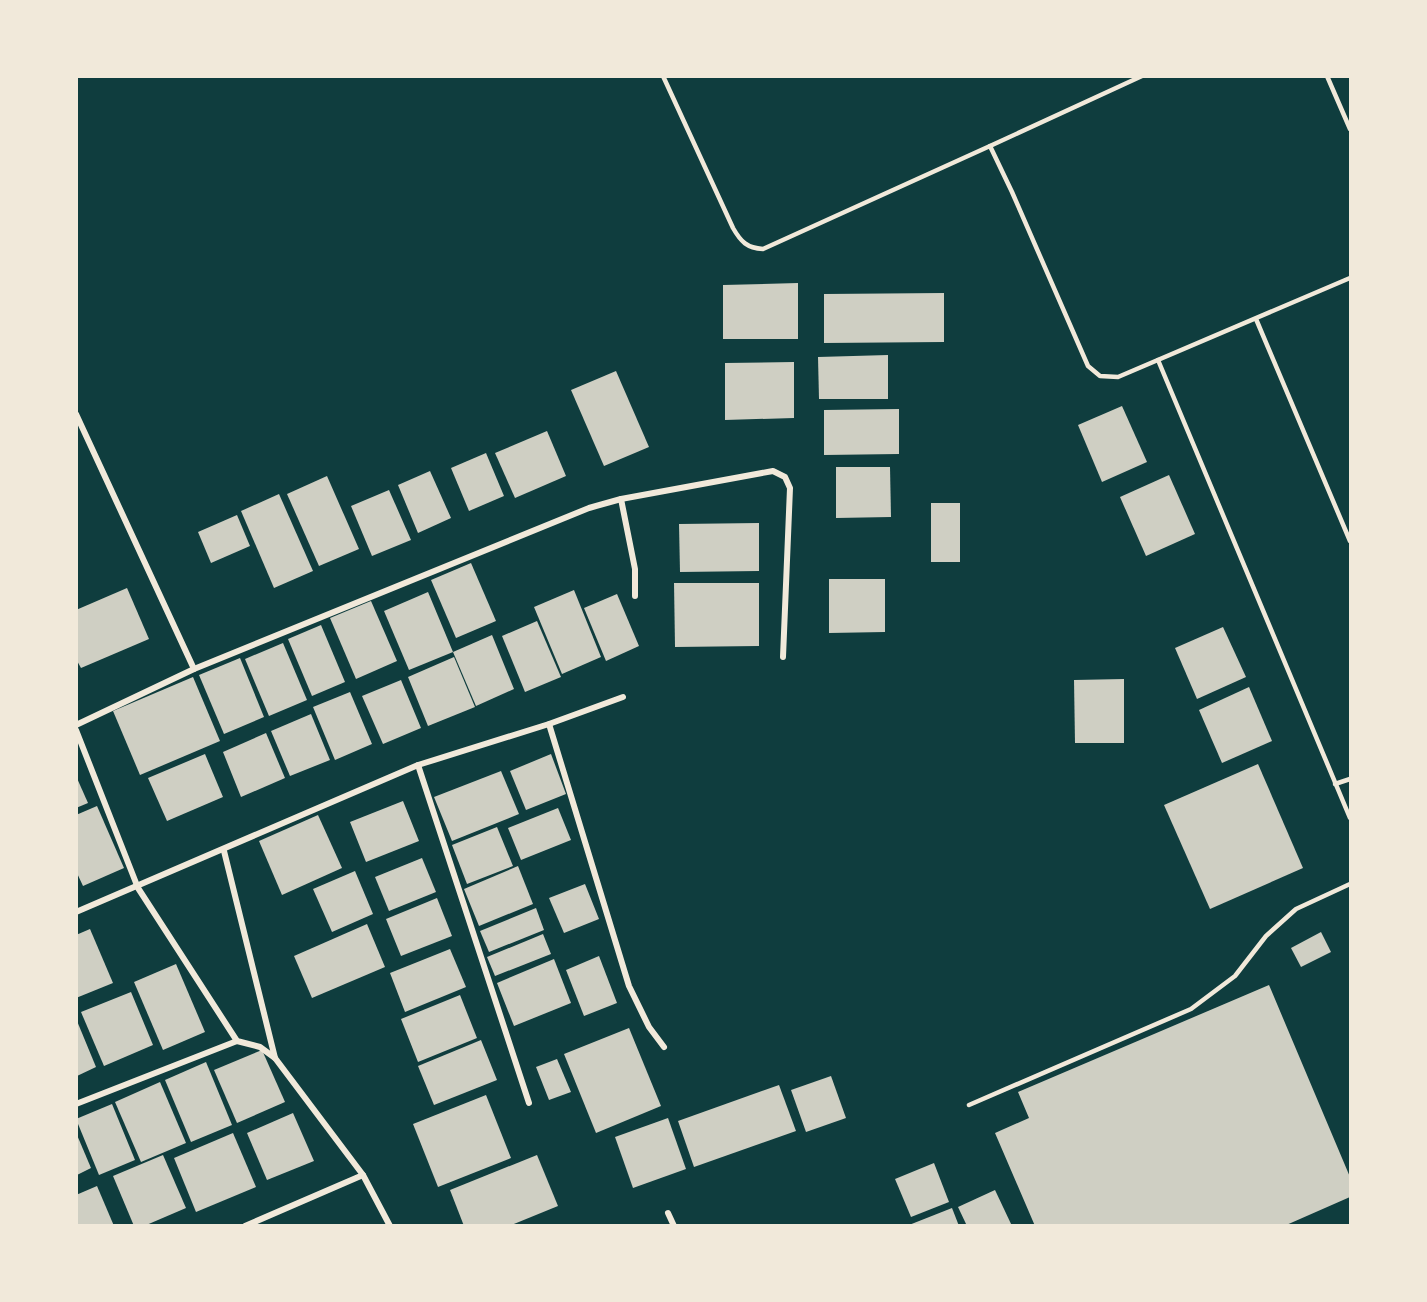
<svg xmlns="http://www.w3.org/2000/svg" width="1427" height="1302" font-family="Poppins,sans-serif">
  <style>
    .building { fill: #cfcfc3 }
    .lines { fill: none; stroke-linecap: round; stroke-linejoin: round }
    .service { stroke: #f1e9da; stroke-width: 4.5 }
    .minor { stroke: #f1e9da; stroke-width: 6 }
  </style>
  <rect width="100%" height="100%" fill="#0f3d3e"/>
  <!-- building -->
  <g class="building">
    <polygon points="798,283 798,339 723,339 723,285"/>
    <polygon points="944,293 944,342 824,343 824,294"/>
    <polygon points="888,355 888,399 819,399 818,357"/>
    <polygon points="794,362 794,418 725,420 725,363"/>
    <polygon points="616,371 649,447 604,466 571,390"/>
    <polygon points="1122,406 1147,462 1102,482 1078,425"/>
    <polygon points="899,409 899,454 824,455 824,410"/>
    <polygon points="547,431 566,476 515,498 495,453"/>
    <polygon points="486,453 504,496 469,511 451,468"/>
    <polygon points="836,467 890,467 891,517 836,518"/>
    <polygon points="430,471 451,518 418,533 398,485"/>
    <polygon points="1169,475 1195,534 1146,556 1120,497"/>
    <polygon points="327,476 359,549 319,566 287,494"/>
    <polygon points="389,490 411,540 372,556 351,506"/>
    <polygon points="279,494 313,571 274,588 241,511"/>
    <rect x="931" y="503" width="29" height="59"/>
    <polygon points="237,515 250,546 211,563 198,532"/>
    <polygon points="759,523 759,571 680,572 679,524"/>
    <polygon points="471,563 496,621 456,638 431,580"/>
    <polygon points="829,579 885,579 885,632 829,633"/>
    <polygon points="674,583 759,583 759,646 675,647"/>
    <polygon points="127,588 149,639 81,668 76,659 76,610"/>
    <polygon points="574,590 601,657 562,674 534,607"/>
    <polygon points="428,592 453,652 409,670 384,611"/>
    <polygon points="617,594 639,646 606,661 584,608"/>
    <polygon points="371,601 397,661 356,679 330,618"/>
    <polygon points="537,621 561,677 525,692 502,636"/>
    <polygon points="321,625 345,682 312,696 288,639"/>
    <polygon points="1223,627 1246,677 1197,699 1175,648"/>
    <polygon points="492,635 514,689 476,706 453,652"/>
    <polygon points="283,643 307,700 269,716 245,659"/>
    <polygon points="454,657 475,707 428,726 408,677"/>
    <polygon points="240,658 264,717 224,734 199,675"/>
    <polygon points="193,677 220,741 140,775 113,711"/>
    <polygon points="1124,679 1124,743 1075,743 1074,680"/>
    <polygon points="401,680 421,728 383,744 362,696"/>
    <polygon points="1249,687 1272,741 1222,763 1199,710"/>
    <polygon points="350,692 372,744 335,760 313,707"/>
    <polygon points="311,714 330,760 290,776 271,731"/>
    <polygon points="266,733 285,778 241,797 223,752"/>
    <polygon points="205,754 223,797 167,821 148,778"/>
    <polygon points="551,754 566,794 526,810 510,771"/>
    <polygon points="1258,764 1303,868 1210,909 1164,805"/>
    <polygon points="501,771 519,814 452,841 434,797"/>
    <polygon points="76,776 88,803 76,808"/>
    <polygon points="403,801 419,841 366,862 350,822"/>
    <polygon points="97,806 124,868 83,886 76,871 76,815"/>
    <polygon points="558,808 571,840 521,860 508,828"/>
    <polygon points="318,815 342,868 282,895 259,841"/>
    <polygon points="497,827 513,866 467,884 452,845"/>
    <polygon points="422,858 436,892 389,911 375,877"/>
    <polygon points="518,866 533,904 479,926 464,889"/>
    <polygon points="355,871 373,914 332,932 313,889"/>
    <polygon points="585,884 599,919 564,933 549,898"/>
    <polygon points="437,898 452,936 401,956 386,919"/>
    <polygon points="536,908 544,930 489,952 480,931"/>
    <polygon points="367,924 385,967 312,998 294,956"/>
    <polygon points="90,929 113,983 76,998 76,935"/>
    <polygon points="1321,932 1331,952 1301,967 1291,948"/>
    <polygon points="543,934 551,954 495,976 487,957"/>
    <polygon points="450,949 466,987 405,1012 390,973"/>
    <polygon points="599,956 617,1003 584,1016 566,970"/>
    <polygon points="554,959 571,1003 514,1026 497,983"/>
    <polygon points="176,964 205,1032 163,1050 134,982"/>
    <polygon points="1269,985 1350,1177 1350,1197 1284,1226 1035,1226 995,1133 1029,1118 1018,1092"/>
    <polygon points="131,992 153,1045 104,1066 81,1012"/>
    <polygon points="460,995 477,1038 418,1062 401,1019"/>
    <polygon points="77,1021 96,1067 77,1076"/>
    <polygon points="629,1028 661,1106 596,1133 564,1054"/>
    <polygon points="481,1040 497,1080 434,1105 418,1066"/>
    <polygon points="262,1050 285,1102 237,1123 214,1070"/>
    <polygon points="557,1059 571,1092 549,1100 536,1067"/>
    <polygon points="206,1062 232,1125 191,1142 165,1080"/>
    <polygon points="831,1076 846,1118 806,1132 791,1090"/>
    <polygon points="160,1082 186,1143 141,1162 115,1102"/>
    <polygon points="779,1085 796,1131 694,1167 678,1121"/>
    <polygon points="486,1095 511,1158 438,1187 413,1124"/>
    <polygon points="112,1104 135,1160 99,1175 76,1119"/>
    <polygon points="293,1113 314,1161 267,1180 247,1133"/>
    <polygon points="668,1118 686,1169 633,1188 615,1137"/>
    <polygon points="233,1133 256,1187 196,1212 174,1158"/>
    <polygon points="77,1135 91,1168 77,1175"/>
    <polygon points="163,1155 186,1208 144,1226 134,1226 113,1176"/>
    <polygon points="537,1155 558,1206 509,1226 464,1226 450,1190"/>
    <polygon points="934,1163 949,1202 911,1217 895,1179"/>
    <polygon points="97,1186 114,1226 76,1226 76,1195"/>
    <polygon points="995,1190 1012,1226 967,1226 958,1207"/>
    <polygon points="952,1208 959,1226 909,1226 909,1225"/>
  </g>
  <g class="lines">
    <!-- service -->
    <g class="service">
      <path d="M663,76l70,152c8,14 14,20 30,21l227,-103 22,46 76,174 12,10 18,1 232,-99"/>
      <polyline points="1327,76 1350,129"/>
      <polyline points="990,146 1142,76"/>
      <polyline points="1256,319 1350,541"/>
      <polyline points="1158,360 1350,818"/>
      <polyline points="1335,784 1350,779"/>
      <polyline points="969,1105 1191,1009 1235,976 1266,936 1296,909 1350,884"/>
    </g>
    <!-- minor -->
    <g class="minor">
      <polyline points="76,414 194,669"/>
      <polyline points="621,499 635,569 635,596"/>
      <polyline points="549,724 629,986 649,1027 664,1047"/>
      <polyline points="76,725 194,669 589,508 621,499 773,471 785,477 790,488 783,657"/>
      <polyline points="76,730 138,888 237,1041 260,1047 275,1058 363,1175 390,1226"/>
      <polyline points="418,765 529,1103"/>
      <polyline points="224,851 275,1058"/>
      <polyline points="76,912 418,765 549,724 623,697"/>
      <polyline points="76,1104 237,1041"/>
      <polyline points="668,1213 674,1226"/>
      <polyline points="245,1226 363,1175"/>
    </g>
  </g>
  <!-- border -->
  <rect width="1427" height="1302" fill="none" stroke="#f1e9da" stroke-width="156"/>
</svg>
